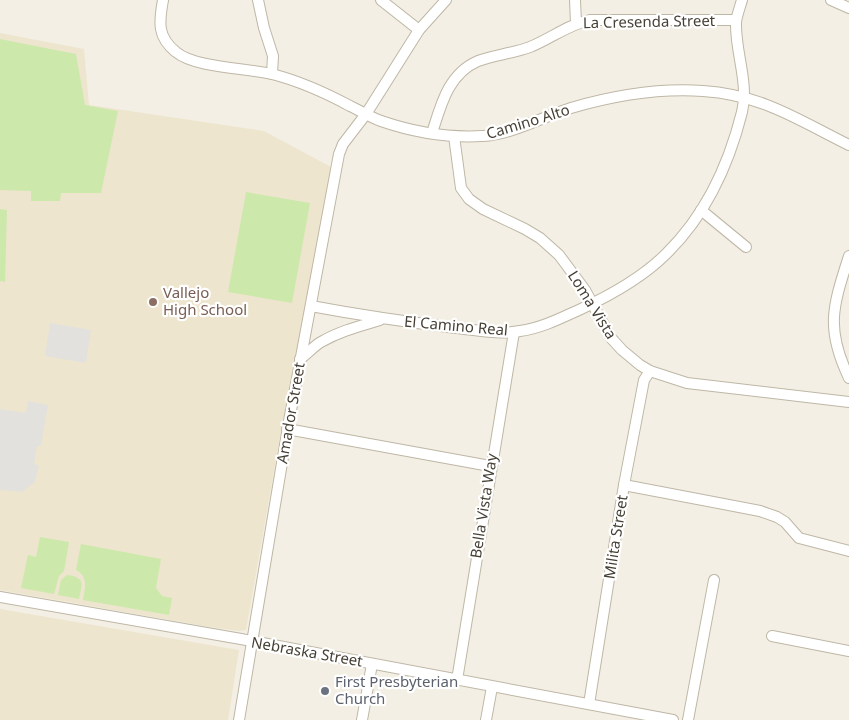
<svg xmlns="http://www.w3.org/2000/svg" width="849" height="720" font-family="'Noto Sans',sans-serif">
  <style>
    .education { fill: #ede5cd }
    .green { fill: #cce9ab }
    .parking { fill: #e3e1dd }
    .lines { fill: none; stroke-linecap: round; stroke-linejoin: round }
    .minor-casing { stroke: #bfb7a6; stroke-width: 12 }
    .minor { stroke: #fff; stroke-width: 10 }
    .education-dot { fill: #8d6e63; stroke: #fff; stroke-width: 2 }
    .worship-dot { fill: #6b7280; stroke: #fff; stroke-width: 2 }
    .labels { text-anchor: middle; stroke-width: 4.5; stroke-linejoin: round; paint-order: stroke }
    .street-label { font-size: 15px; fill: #453f34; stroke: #fff }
    .education-label { font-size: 15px; fill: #785e54; stroke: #fff; text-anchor: start }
    .worship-label { font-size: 15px; fill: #5b616d; stroke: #fff; text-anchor: start }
  </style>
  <rect width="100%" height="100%" fill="#f3efe4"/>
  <!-- education -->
  <g class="education">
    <polygon points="0,33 84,49 89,105 264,131 331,167 280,437 246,630 239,631 210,627 0,590"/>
    <polygon points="0,609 239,650 228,720 0,720"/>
  </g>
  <!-- green -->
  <g class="green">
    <polygon points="0,39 76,54 85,105 118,111 101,193 61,193 60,201 31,201 31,191 0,190"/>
    <polygon points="246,192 310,203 292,303 228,292"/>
    <polygon points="0,209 7,210 5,282 0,281"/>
    <polygon points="40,537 69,542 64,571 59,576 54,594 21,588 28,555 36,557"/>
    <path d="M81,544l80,15 -5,29 6,8 10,2 -3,17 -86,-15c2,-12 6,-23 -7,-30z"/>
    <path d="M67,575c19,2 15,10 12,24l-21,-4 3,-15z"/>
  </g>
  <!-- parking -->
  <g class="parking">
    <polygon points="50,323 91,330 86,363 45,356"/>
    <polygon points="28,401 48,405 41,446 37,446 34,464 39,466 35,482 22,492 0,490 0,409 26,413"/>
  </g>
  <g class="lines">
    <!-- minor casing -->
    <g class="minor-casing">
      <g id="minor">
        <path d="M163,0c-4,22 -6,37 13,52 19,16 71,16 96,22 27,7 54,19 78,32 11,5 20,11 31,15 32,11 69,17 102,15 30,-2 59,-19 88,-28 41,-12 89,-20 132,-17 60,4 95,29 146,54"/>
        <polyline points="258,0 264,28 273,56 272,74"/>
        <polyline points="381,0 419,30"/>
        <polyline points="575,0 576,23"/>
        <polyline points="831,0 849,8"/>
        <path d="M432,133c9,-28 16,-59 46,-72 17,-6 36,-8 52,-14 22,-9 37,-22 60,-27h146"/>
        <polyline points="454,136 461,188 469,199 483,209 525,229 540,238 559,255 585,290 611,338 622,350 640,365 650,371 687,383 849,402"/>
        <polyline points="701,210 746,247"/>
        <path d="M849,256c-16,50 -24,72 0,122"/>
        <path d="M311,306c48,9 96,16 145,22 21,2 44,7 64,3 22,-3 41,-13 61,-22 30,-14 61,-31 85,-55 39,-38 63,-90 76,-142 7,-30 -7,-60 -6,-90 1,-7 4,-15 6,-22"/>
        <path d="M300,359c7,-5 14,-13 21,-17 19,-11 39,-16 59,-22"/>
        <polyline points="287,429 490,466"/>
        <polyline points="624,485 760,511 777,517 785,522 799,538 849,551"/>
        <polyline points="0,597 241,639 673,720"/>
        <polyline points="772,636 849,651"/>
        <polyline points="457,680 514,332"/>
        <polyline points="589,704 624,485 644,380 650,371"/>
        <polyline points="239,720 289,421 339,154 343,144 366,114 419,30 446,0"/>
        <polyline points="362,720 372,664"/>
        <polyline points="486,720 492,687"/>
        <polyline points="688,720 714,580"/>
      </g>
    </g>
    <!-- minor -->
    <use href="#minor" class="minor"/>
  </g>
  <!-- markers -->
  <circle class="education-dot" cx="153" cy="302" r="5"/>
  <circle class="worship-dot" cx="325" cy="691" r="5"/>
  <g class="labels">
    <!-- street labels -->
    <g class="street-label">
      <text transform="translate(649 22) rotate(-1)" y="5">La Cresenda Street</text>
      <text transform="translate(528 122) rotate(-17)" y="5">Camino Alto</text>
      <text transform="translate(592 305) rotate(58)" y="5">Loma Vista</text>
      <text transform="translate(456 326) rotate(5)" y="5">El Camino Real</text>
      <text transform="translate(291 413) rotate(-80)" y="5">Amador Street</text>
      <text transform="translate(484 506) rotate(-81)" y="5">Bella Vista Way</text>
      <text transform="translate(616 537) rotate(-81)" y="5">Milita Street</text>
      <text transform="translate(307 652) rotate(10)" y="5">Nebraska Street</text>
    </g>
    <!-- education labels -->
    <g class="education-label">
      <text x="163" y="298">Vallejo<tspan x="163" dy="17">High School</tspan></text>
    </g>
    <!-- worship labels -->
    <g class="worship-label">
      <text x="335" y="687">First Presbyterian<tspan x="335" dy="17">Church</tspan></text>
    </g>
  </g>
</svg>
